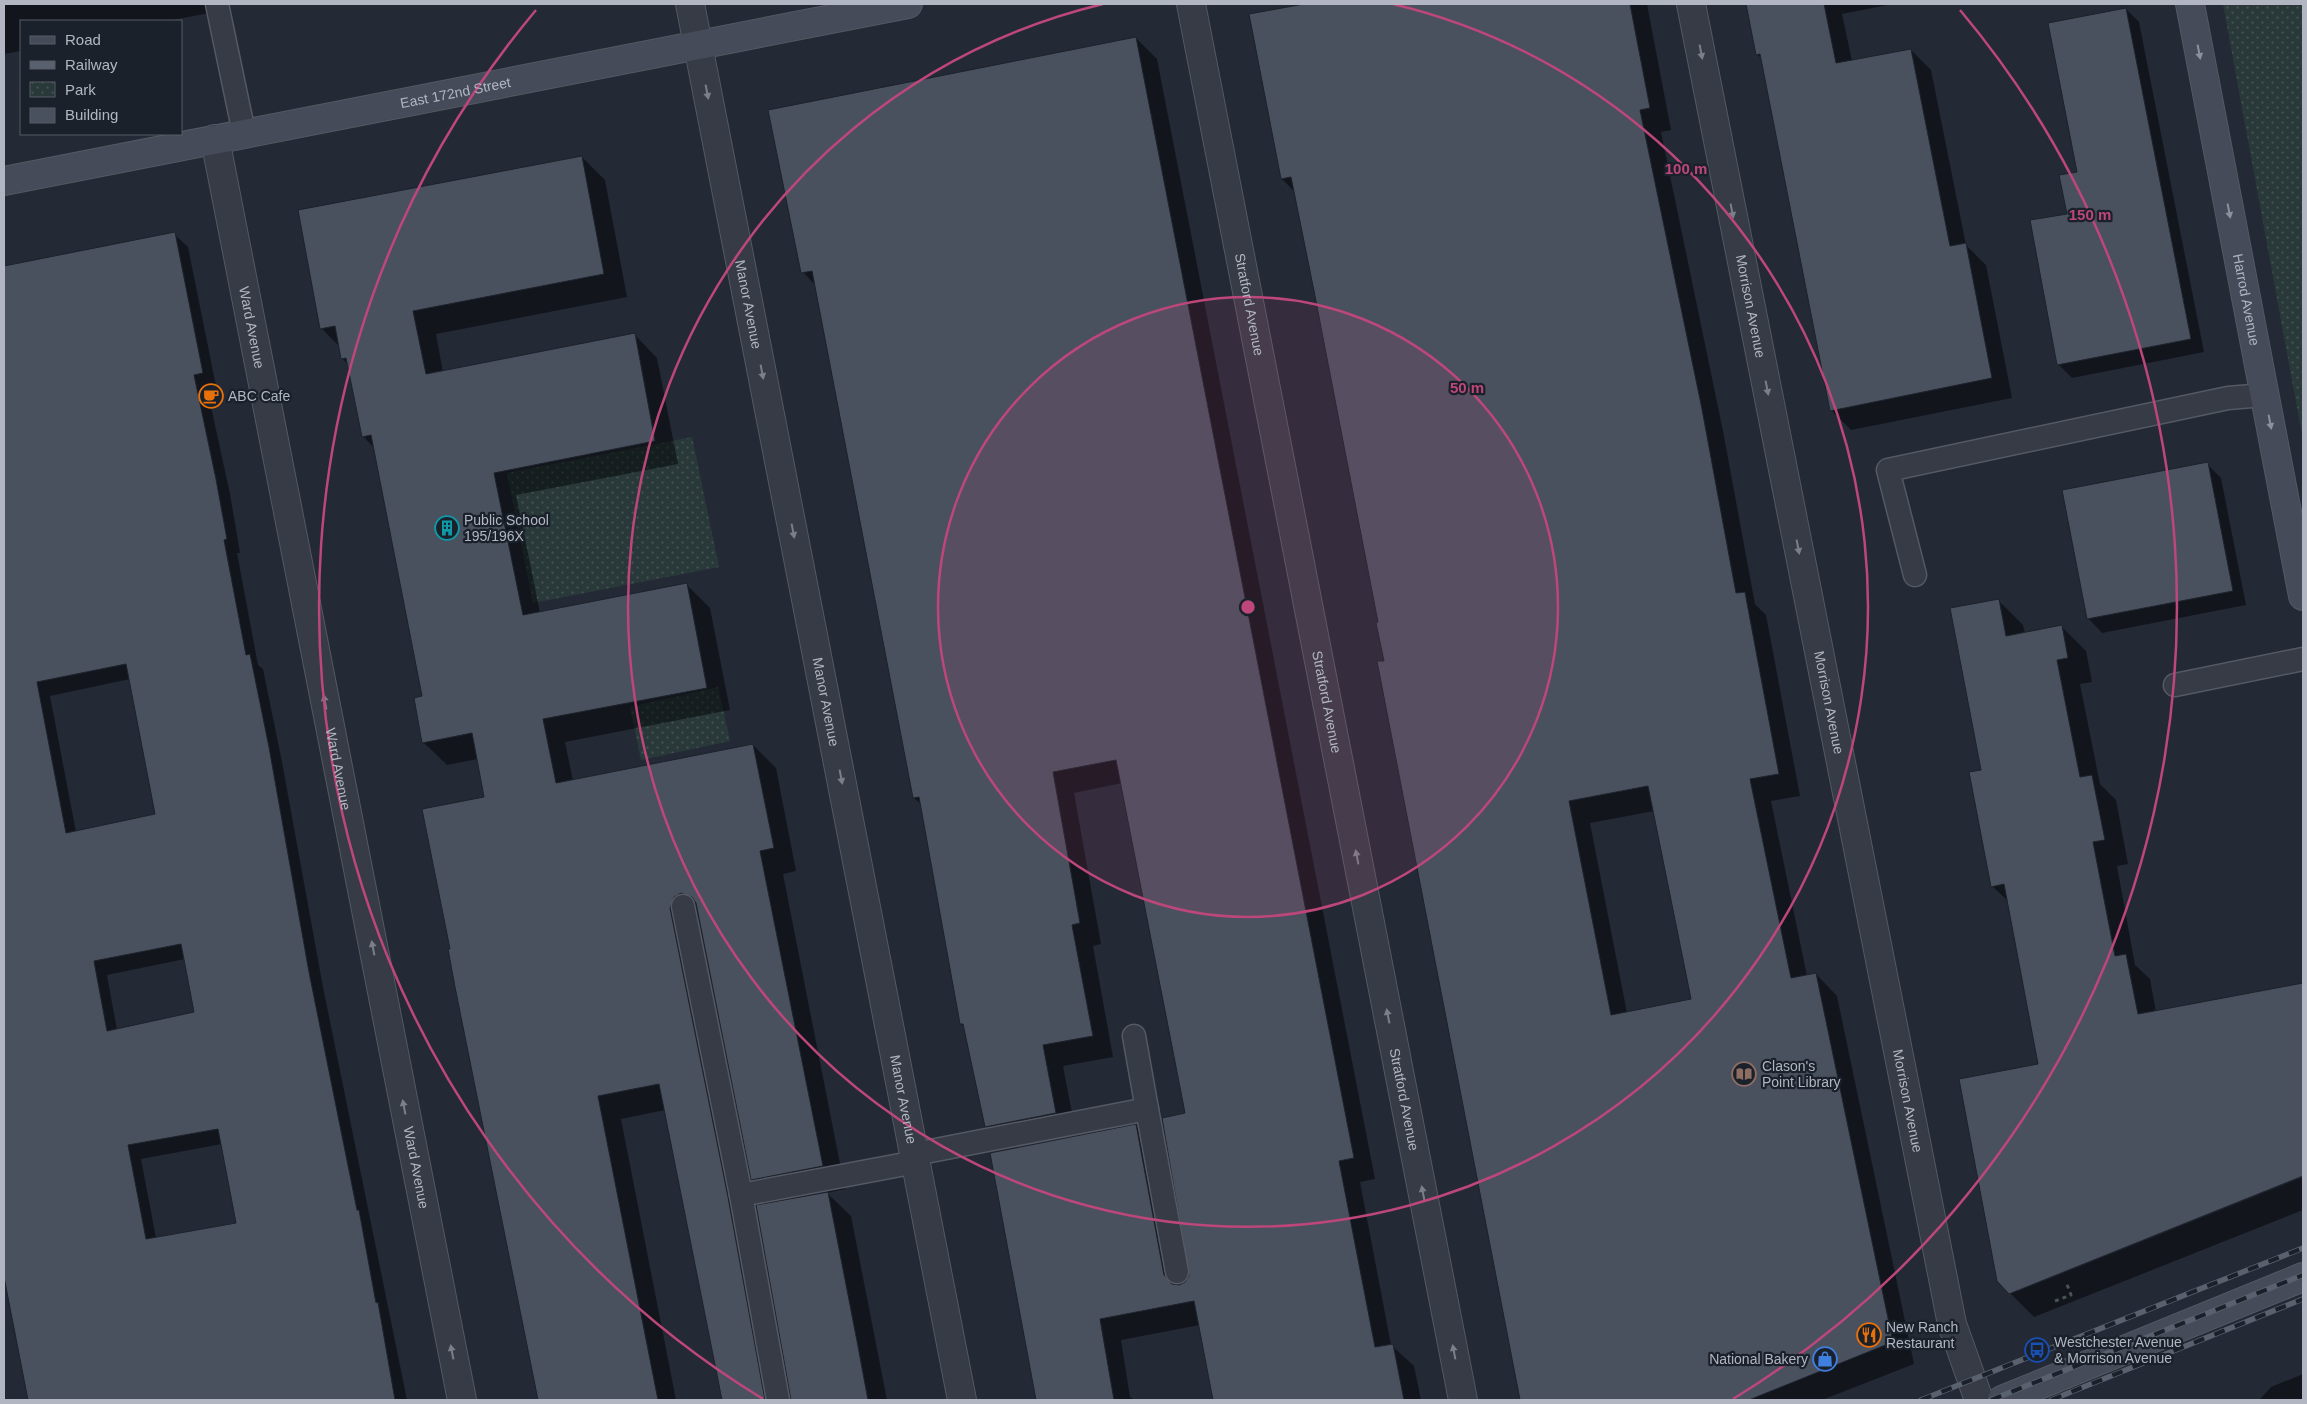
<svg xmlns="http://www.w3.org/2000/svg" width="2307" height="1404" font-family="Helvetica,sans-serif">
  <style>
    .park { fill: url(#park-dots) }
    .shadow { fill: #0007; fill-rule: evenodd }
    .building { fill: #49505e; stroke: #1d232c; fill-rule: evenodd }
    .lines { fill: none; stroke-linecap: round; stroke-linejoin: round }
    .lane-casing { stroke: #545963; stroke-width: 25 }
    .street-casing { stroke: #545963; stroke-width: 30 }
    .secondary-casing { stroke: #545963; stroke-width: 30 }
    .path { stroke: #465457; stroke-width: 3; stroke-dasharray: 4 4; stroke-linecap: butt }
    .lane { stroke: #363b46; stroke-width: 22 }
    .street { stroke: #363b46; stroke-width: 28 }
    .secondary { stroke: #454b58; stroke-width: 28 }
    .rail-casing { stroke: #5a616e; stroke-width: 5.5 }
    .rail { stroke: #1b212a; stroke-width: 4; stroke-dasharray: 11; stroke-linecap: butt }
    .oneway { fill: #7a7f8a }
    .oneway2 { fill: #8b919d }
    .ring { fill: none; stroke: #bd477a; stroke-width: 2.5 }
    .labels { text-anchor: middle; stroke-width: 4.5; stroke-linejoin: round; paint-order: stroke }
    .street-label { font-size: 14px; fill: #b1b6c2; stroke: #1b212a }
    .poi-label { font-size: 14px; fill: #b1b6c2; stroke: #1b212a; text-anchor: start }
    .centre { fill: #bd477a; stroke: #1b212a; stroke-width: 2.5 }
    .ring-label { font-size: 15px; text-anchor: middle; font-weight: bold; fill: #bd477a; stroke: #1b212a; stroke-width: 4.5; stroke-linejoin: round; paint-order: stroke }
  </style>
  <defs>
    <pattern id="park-dots" width="8" height="8" patternUnits="userSpaceOnUse" patternTransform="scale(1.25)"><rect width="8" height="8" fill="#29393a"/><path d="M2 2h.1M6 6h.1" fill="none" stroke="#465355" stroke-width="1.8" stroke-linecap="round"/></pattern>
  </defs>
  <rect width="100%" height="100%" fill="#232935"/>
  <!-- park -->
  <g class="park">
    <polygon points="2223,4 2303,4 2303,440"/>
    <polygon points="692,437 719,567 533,603 507,473"/>
    <polygon points="718,687 730,741 641,760 630,707"/>
  </g>
  <!-- shadow -->
  <g class="shadow">
    <polygon points="4,4 213,4 215,12 167,21 21,21 21,51 4,54"/>
    <path d="M1309,4h338l24,126 -10,2 62,299 32,173 11,11 34,181 -29,5 36,175 9,-2 21,22 77,368 -92,36h-301l-142,-738h6l-6,-39 -84,-431 -13,-13 -32,-164zM1654,811l39,189 -66,13 -37,-190z"/>
    <polygon points="1747,4 1893,4 1842,14 1852,61 1911,50 1931,70 1966,245 1986,265 2012,398 1851,430 1831,410 1762,59 1757,54"/>
    <polygon points="2126,9 2139,22 2204,352 2072,378 2059,365 2068,215"/>
    <polygon points="1136,38 1157,59 1375,1179 1360,1182 1391,1345 1414,1366 1421,1400 1214,1400 1200,1325 1121,1340 1130,1397 1135,1400 1038,1400 991,1154 1136,1126 1157,1147 1183,1284 1186,1283 1190,1277 1186,1114 1122,783 1074,793 1101,944 1093,946 1113,1057 1063,1066 1076,1134 1007,1148 986,1126 966,1029 961,1024 922,805 914,798 816,286 803,272"/>
    <polygon points="582,157 605,180 627,297 436,334 443,372 634,334 657,358 678,464 516,495 532,573 540,613 687,585 710,608 730,710 565,742 573,781 753,745 776,768 796,871 783,874 845,1189 827,1193 851,1216 887,1400 792,1400 776,1203 752,1179 700,918 697,920 783,1400 724,1400 665,1110 621,1119 676,1400 538,1400 521,1305 486,798 478,759 447,765 423,742 423,697 375,449 363,436 348,365 342,358 340,347 321,328"/>
    <path d="M174,234l14,13 28,139 -9,2 23,106 10,59h-3l21,112 5,4 19,93 41,225 84,413h-377l-26,-134v-998zM130,679l27,136 -81,17 -26,-136zM185,959l11,54 -79,17 -10,-55zM222,1144l15,80 -81,14 -15,-79z"/>
    <polygon points="2207,464 2221,478 2246,605 2102,633 2089,619 2064,491"/>
    <polygon points="1998,600 2023,625 2025,634 2062,627 2086,651 2092,682 2080,684 2100,784 2116,800 2128,864 2117,866 2135,965 2150,979 2156,1012 2303,984 2303,1174 2018,1289 2018,1291 2303,1177 2303,1210 2034,1317 2010,1293 2039,1065 2009,902 1992,886 1982,771"/>
    <polygon points="2303,1374 2303,1400 2259,1400 2271,1387"/>
  </g>
  <!-- building -->
  <g class="building">
    <path d="M1304,4h326l20,104 -10,2 62,299 34,184 9,-1 34,182 -29,5 41,199 25,-5 77,369 -144,58h-229l-143,-739h7l-8,-38 2,-1 -64,-331 -23,-114 -10,2 -32,-165zM1648,786l43,213 -80,16 -42,-214z"/>
    <polygon points="1746,4 1824,4 1836,63 1911,49 1950,246 1966,243 1992,378 1830,411 1760,54 1756,55"/>
    <polygon points="2126,8 2191,339 2057,365 2030,220 2067,214 2059,175 2077,172 2048,23"/>
    <polygon points="1136,37 1354,1158 1339,1161 1375,1347 1393,1344 1404,1400 1213,1400 1194,1301 1100,1319 1114,1400 1036,1400 990,1153 1136,1124 1164,1275 1172,1284 1179,1285 1185,1282 1189,1276 1162,1118 1185,1113 1116,760 1053,772 1080,923 1072,925 1093,1036 1043,1045 1056,1113 985,1127 963,1024 960,1024 919,797 913,798 812,271 801,273 768,110"/>
    <polygon points="582,156 604,274 413,311 426,374 635,333 655,441 494,473 523,615 687,583 707,688 543,719 556,783 753,744 774,848 760,851 823,1166 751,1180 696,903 692,897 681,893 674,897 670,908 728,1197 765,1400 722,1400 659,1084 598,1096 658,1400 538,1400 455,987 448,949 450,949 422,809 484,797 472,733 422,743 414,698 422,696 371,435 362,437 346,358 341,359 335,326 320,329 298,210"/>
    <path d="M175,232l28,141 -9,2 22,104 11,60 -3,1 22,115 4,-1 19,93 40,225 48,238h2l17,93 2,-1 17,98h-367l-24,-123v-1011zM126,664l29,150 -89,19 -29,-151zM181,944l13,68 -87,19 -13,-70zM218,1129l18,94 -90,16 -18,-94z"/>
    <polygon points="2208,462 2233,591 2087,619 2062,490"/>
    <polygon points="1999,599 2006,636 2062,625 2068,658 2057,660 2080,777 2092,775 2105,840 2093,842 2115,956 2126,954 2138,1014 2303,983 2303,1176 2009,1294 1997,1281 1959,1079 2038,1064 2004,884 1991,887 1969,772 1981,770 1950,608"/>
    <polygon points="828,1192 857,1341 868,1400 791,1400 756,1205"/>
  </g>
  <g class="lines">
    <!-- lane casing -->
    <g class="lane-casing">
      <g id="lane">
        <polyline points="217,4 244,133"/>
        <polyline points="1915,575 1888,470 2228,398 2264,395"/>
        <polyline points="2175,685 2303,659"/>
        <polyline points="683,906 741,1195 778,1400"/>
        <polyline points="1134,1036 1147,1109"/>
        <polyline points="915,1154 1147,1109 1177,1272"/>
        <polyline points="741,1195 916,1162"/>
      </g>
    </g>
    <!-- street casing -->
    <g class="street-casing">
      <g id="street">
        <path id="s1" d="M690,4l272,1396"/>
        <path id="s2" d="M1191,4l272,1396"/>
        <path id="s3" d="M1691,4l261,1320 27,76"/>
        <path id="s4" d="M215,139l247,1261"/>
      </g>
    </g>
    <!-- secondary casing -->
    <g class="secondary-casing">
      <g id="secondary">
        <path id="s5" d="M2190,4l113,592"/>
        <path id="s6" d="M4,181l904,-177"/>
        <polyline points="2002,1400 2303,1277"/>
      </g>
    </g>
    <!-- path -->
    <polyline class="path" points="2055,1301 2071,1295 2066,1282"/>
    <!-- lane -->
    <use href="#lane" class="lane"/>
    <!-- street -->
    <use href="#street" class="street"/>
    <!-- secondary -->
    <use href="#secondary" class="secondary"/>
    <!-- rail casing -->
    <g class="rail-casing">
      <g id="rail">
        <polyline points="1921,1400 2303,1248"/>
        <polyline points="1991,1400 2303,1275"/>
        <polyline points="2051,1400 2303,1299"/>
      </g>
    </g>
    <!-- rail -->
    <use href="#rail" class="rail"/>
  </g>
  <!-- one-way arrows -->
  <defs><path id="oneway-solid" d="M-6-.8H1V-3.2L6.5 0L1 3.2V.8H-6Z" transform="scale(1.25)"/></defs>
  <g class="oneway">
    <use href="#oneway-solid" transform="translate(1701 52) rotate(79)"/>
    <use href="#oneway-solid" transform="translate(707 92) rotate(79)"/>
    <use href="#oneway-solid" transform="translate(1732 211) rotate(79)"/>
    <use href="#oneway-solid" transform="translate(762 372) rotate(79)"/>
    <use href="#oneway-solid" transform="translate(1767 388) rotate(79)"/>
    <use href="#oneway-solid" transform="translate(793 531) rotate(79)"/>
    <use href="#oneway-solid" transform="translate(1798 547) rotate(79)"/>
    <use href="#oneway-solid" transform="translate(325 702) rotate(-101)"/>
    <use href="#oneway-solid" transform="translate(841 777) rotate(79)"/>
    <use href="#oneway-solid" transform="translate(1357 857) rotate(-101)"/>
    <use href="#oneway-solid" transform="translate(373 948) rotate(-101)"/>
    <use href="#oneway-solid" transform="translate(1388 1016) rotate(-101)"/>
    <use href="#oneway-solid" transform="translate(404 1107) rotate(-101)"/>
    <use href="#oneway-solid" transform="translate(1423 1193) rotate(-101)"/>
    <use href="#oneway-solid" transform="translate(452 1352) rotate(-101)"/>
    <use href="#oneway-solid" transform="translate(1454 1352) rotate(-101)"/>
  </g>
  <g class="oneway2">
    <use href="#oneway-solid" transform="translate(2199 52) rotate(79)"/>
    <use href="#oneway-solid" transform="translate(2229 211) rotate(79)"/>
    <use href="#oneway-solid" transform="translate(2270 422) rotate(79)"/>
  </g>
  <!-- distance rings -->
  <circle cx="1248" cy="607" r="310" fill="#bd477a" fill-opacity=".12"/>
  <g class="ring">
    <circle cx="1248" cy="607" r="310"/>
    <path d="M1393 4A620 620 0 1 1 1103 4"/>
    <path d="M763 1399A929 929 0 0 1 536 10M1960 10A929 929 0 0 1 1733 1399"/>
  </g>
  <!-- icons -->
  <defs>
    <g id="cafe-ring" transform="scale(1.25)"><circle r="9.5" fill="#1b212a" stroke="#e8710a" stroke-width="1.5"/><path d="M-5.5-4.5H6V0H3Q3 3.5 0 3.5H-2.5Q-5.5 3.5-5.5 0ZM3-3.2v2h1.7v-2ZM-6 4.5H4V6H-6Z" fill="#e8710a"/></g>
    <g id="building-ring" transform="scale(1.25)"><circle r="9.5" fill="#1b212a" stroke="#0f9aa8" stroke-width="1.5"/><path d="M-4-6H4V6H1V3H-1V6H-4ZM-2.5-4.3h1.7v1.8h-1.7ZM.8-4.3h1.7v1.8H.8ZM-2.5-1h1.7V.8h-1.7ZM.8-1h1.7V.8H.8Z" fill="#0f9aa8"/></g>
    <g id="library-ring" transform="scale(1.25)"><circle r="9.5" fill="#1b212a" stroke="#8d6e63" stroke-width="1.5"/><path d="M-6-4Q-3-5.5-.7-3.5V5Q-3 3-6 4ZM6-4Q3-5.5 .7-3.5V5Q3 3 6 4Z" fill="#8d6e63"/></g>
    <g id="restaurant-ring" transform="scale(1.25)"><circle r="9.5" fill="#1b212a" stroke="#e8710a" stroke-width="1.5"/><path d="M-5-6h1v4h1v-4h1v4h1v-4h1v5L-1.5 .5V6h-2V.5L-5-1ZM5-6V6H3V1.5H1.5Q1.5-4 5-6Z" fill="#e8710a"/></g>
    <g id="bus-ring" transform="scale(1.25)"><circle r="9.5" fill="#1b212a" stroke="#1a4fb4" stroke-width="1.5"/><path d="M-5-6H5V4H4V6H2V4H-2V6H-4V4H-5ZM-3.5-4V0h7V-4ZM-3.5 1.2v1.5H-2V1.2ZM2 1.2v1.5H3.5V1.2Z" fill="#1a4fb4"/></g>
    <g id="shop-ring" transform="scale(1.25)"><circle r="9.5" fill="#1b212a" stroke="#3f7fe0" stroke-width="1.5"/><path d="M-5-2.5h2.3a2.7 3.5 0 0 1 5.4 0H5L5.5 6h-11ZM-1.5-2.5h3a1.5 2.3 0 0 0-3 0Z" fill="#3f7fe0"/></g>
  </defs>
  <g fill-rule="evenodd">
    <use href="#cafe-ring" x="211" y="396"/>
    <use href="#building-ring" x="447" y="528"/>
    <use href="#library-ring" x="1744" y="1074"/>
    <use href="#restaurant-ring" x="1869" y="1335"/>
    <use href="#bus-ring" x="2037" y="1350"/>
    <use href="#shop-ring" x="1825" y="1359"/>
  </g>
  <g class="labels">
    <!-- street labels -->
    <g class="street-label">
      <text dy="5" stroke="none"><textPath href="#s6" startOffset="460">East 172nd Street</textPath></text>
      <text dy="5" stroke="none"><textPath href="#s5" startOffset="301">Harrod Avenue</textPath></text>
      <text dy="5" stroke="none"><textPath href="#s2" startOffset="306">Stratford Avenue</textPath></text>
      <text dy="5" stroke="none"><textPath href="#s1" startOffset="306">Manor Avenue</textPath></text>
      <text dy="5" stroke="none"><textPath href="#s3" startOffset="308">Morrison Avenue</textPath></text>
      <text dy="5" stroke="none"><textPath href="#s4" startOffset="192">Ward Avenue</textPath></text>
      <text dy="5" stroke="none"><textPath href="#s1" startOffset="711">Manor Avenue</textPath></text>
      <text dy="5" stroke="none"><textPath href="#s2" startOffset="711">Stratford Avenue</textPath></text>
      <text dy="5" stroke="none"><textPath href="#s3" startOffset="712">Morrison Avenue</textPath></text>
      <text dy="5" stroke="none"><textPath href="#s4" startOffset="642">Ward Avenue</textPath></text>
      <text dy="5" stroke="none"><textPath href="#s1" startOffset="1116">Manor Avenue</textPath></text>
      <text dy="5" stroke="none"><textPath href="#s2" startOffset="1116">Stratford Avenue</textPath></text>
      <text dy="5" stroke="none"><textPath href="#s3" startOffset="1118">Morrison Avenue</textPath></text>
      <text dy="5" stroke="none"><textPath href="#s4" startOffset="1048">Ward Avenue</textPath></text>
    </g>
    <!-- poi labels -->
    <g class="poi-label">
      <text x="228" y="401">ABC Cafe</text>
      <text x="464" y="525">Public School<tspan x="464" dy="16">195/196X</tspan></text>
      <text x="1762" y="1071">Clason's<tspan x="1762" dy="16">Point Library</tspan></text>
      <text x="1886" y="1332">New Ranch<tspan x="1886" dy="16">Restaurant</tspan></text>
      <text x="2054" y="1347">Westchester Avenue<tspan x="2054" dy="16">&amp; Morrison Avenue</tspan></text>
      <text x="1808" y="1364" text-anchor="end">National Bakery</text>
    </g>
  </g>
  <circle cx="1248" cy="607" r="8" class="centre"/>
  <g class="ring-label">
    <text x="1686" y="174">100 m</text>
    <text x="2090" y="220">150 m</text>
    <text x="1467" y="393">50 m</text>
  </g>
  <!-- border -->
  <rect width="2307" height="1404" fill="none" stroke="#b1b6c2" stroke-width="10"/>
  <!-- legend -->
  <rect x="20" y="20" width="162" height="115" fill="#1b212a" stroke="#575d67"/>
  <rect x="30" y="36" width="25" height="8" fill="#454b58" stroke="#575d67"/>
  <text x="65" y="45" font-size="15" fill="#b1b6c2">Road</text>
  <rect x="30" y="61" width="25" height="8" fill="#5a616e" stroke="#575d67"/>
  <text x="65" y="70" font-size="15" fill="#b1b6c2">Railway</text>
  <rect x="30" y="82" width="25" height="15" fill="url(#park-dots)" stroke="#575d67"/>
  <text x="65" y="95" font-size="15" fill="#b1b6c2">Park</text>
  <rect x="30" y="108" width="25" height="15" fill="#49505e" stroke="#575d67"/>
  <text x="65" y="120" font-size="15" fill="#b1b6c2">Building</text>
</svg>
